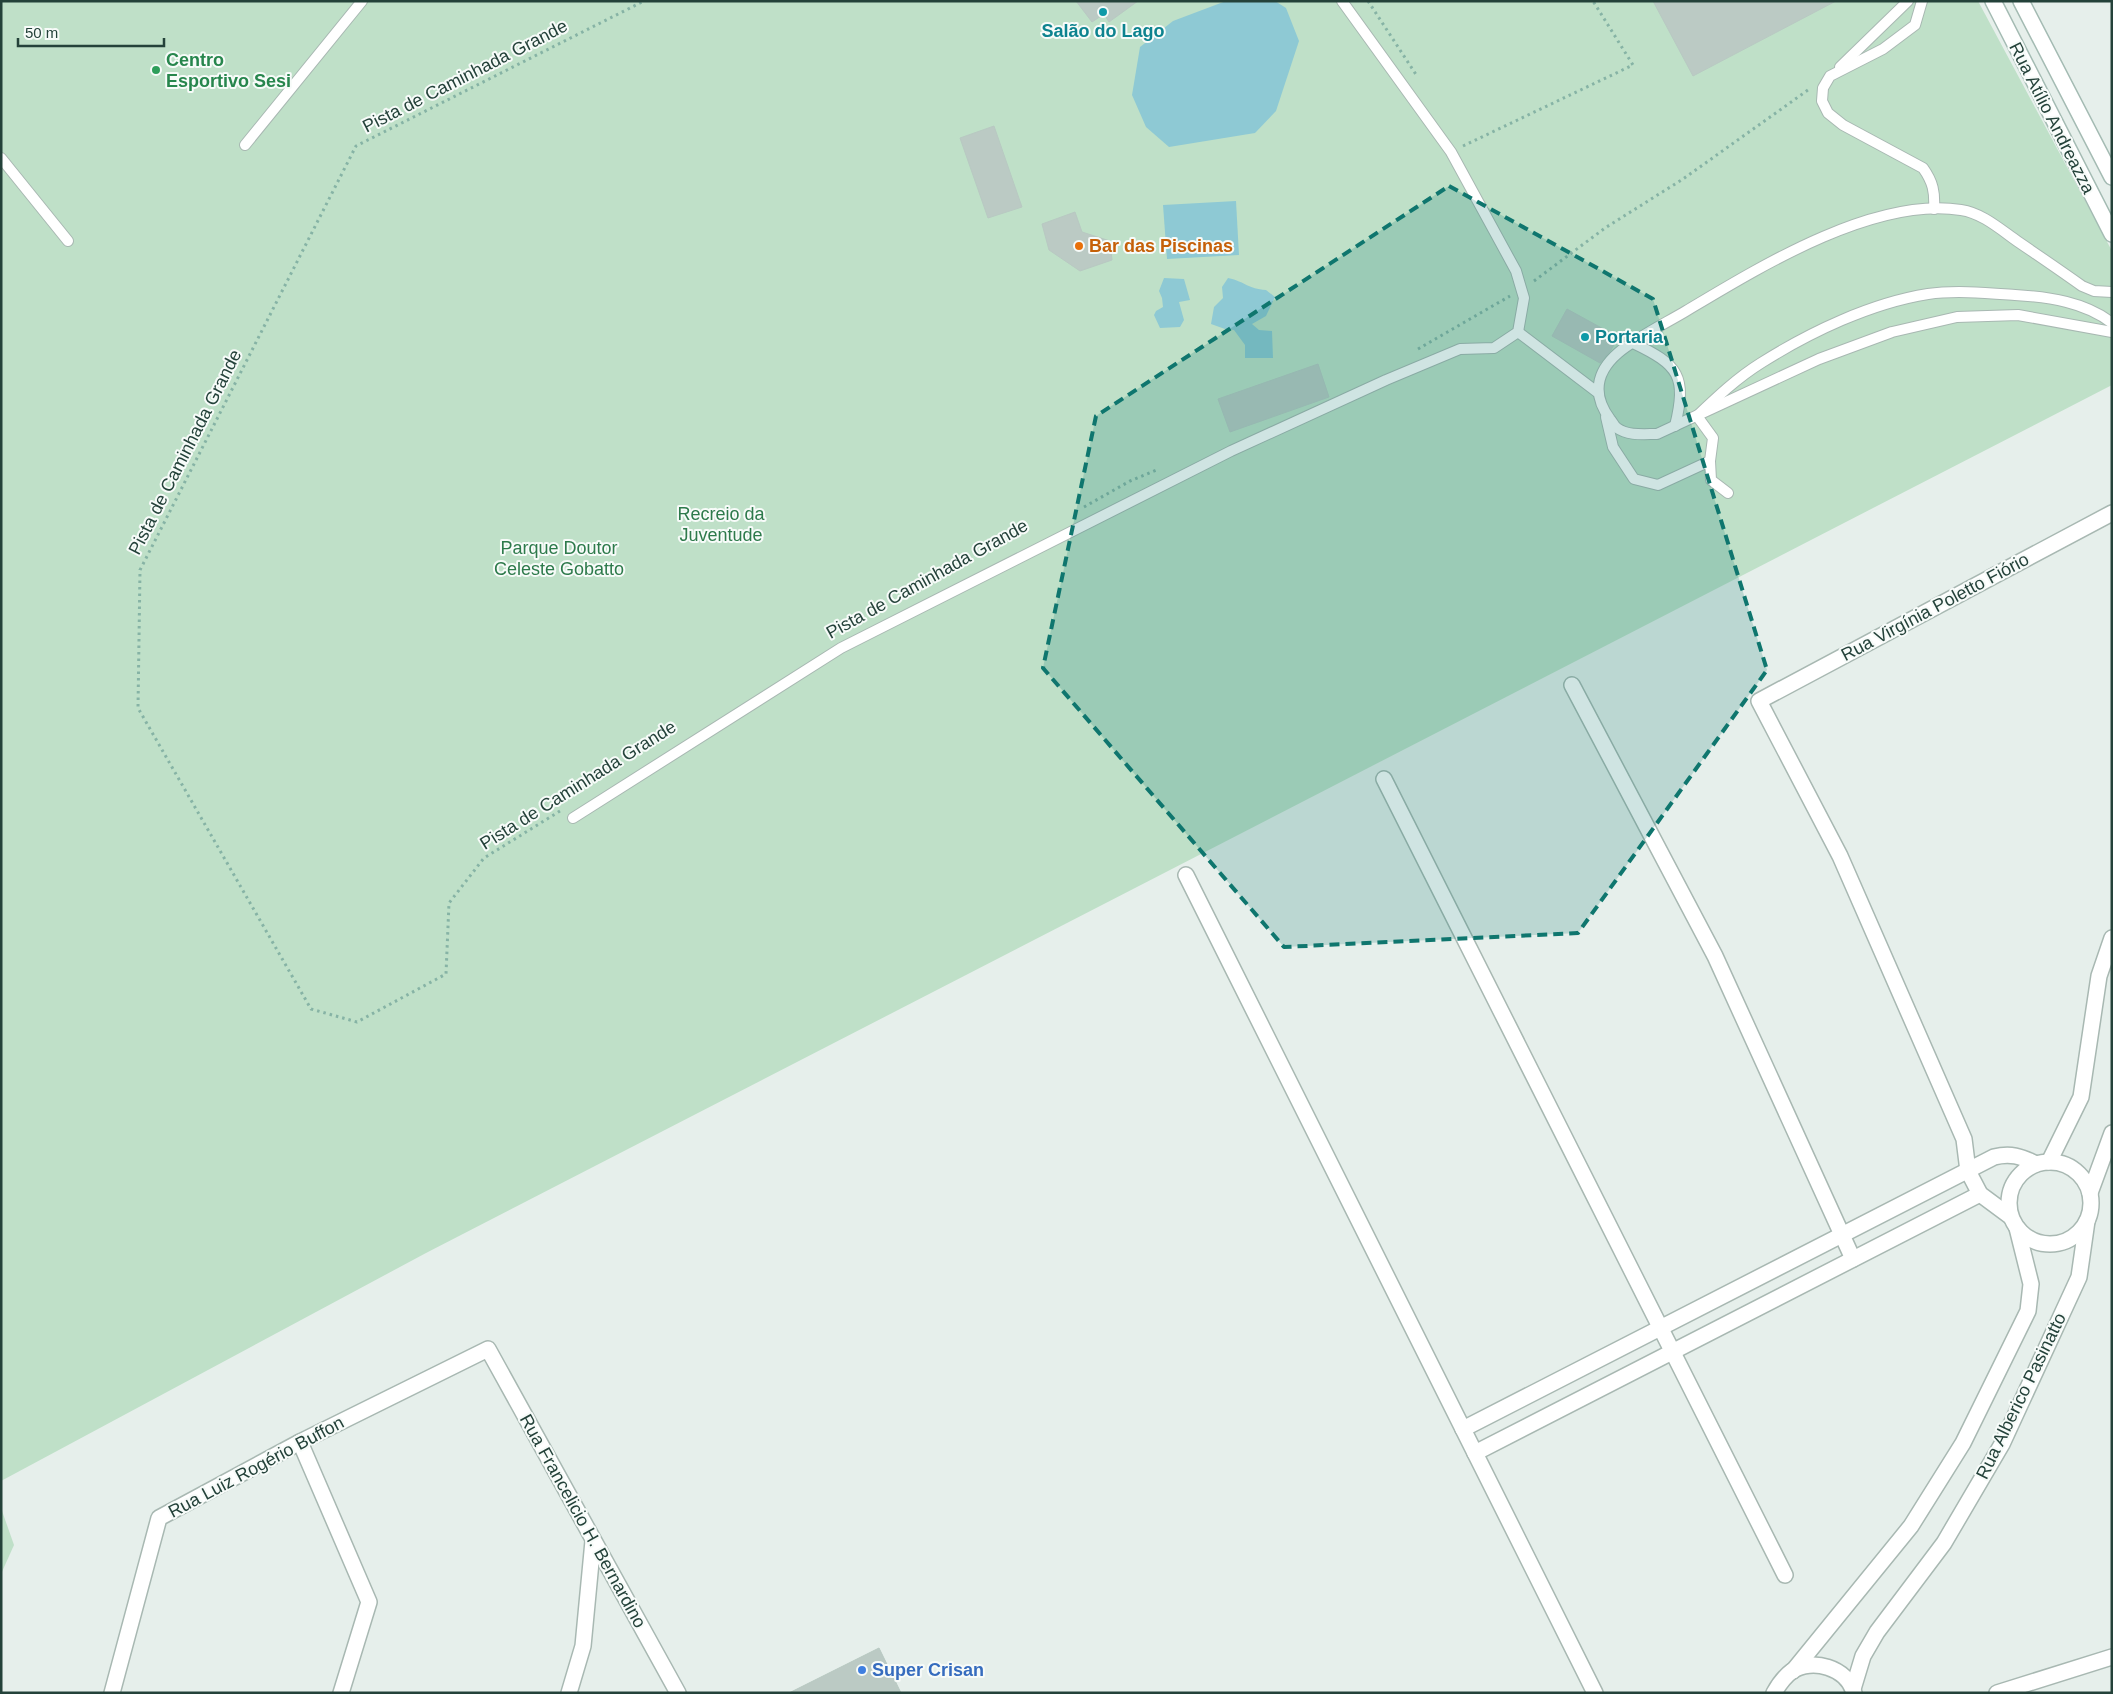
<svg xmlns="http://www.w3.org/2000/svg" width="2113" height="1694" font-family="Arial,sans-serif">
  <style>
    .green { fill: #bfe0c8 }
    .water { fill: #8ec9d4 }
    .building { fill: #bbcac4; stroke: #b8c9c2 }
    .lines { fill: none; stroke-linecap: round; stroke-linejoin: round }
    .lane-casing { stroke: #a8b8b2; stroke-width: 12 }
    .street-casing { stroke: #a8b8b2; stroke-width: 18 }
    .secondary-casing { stroke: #a4bbb3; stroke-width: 18 }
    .path { stroke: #86b3a5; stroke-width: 3; stroke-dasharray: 2.5 4; stroke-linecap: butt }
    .lane { stroke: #fff; stroke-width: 10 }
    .street { stroke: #fff; stroke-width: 15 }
    .secondary { stroke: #fff; stroke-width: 15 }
    .marked { fill: #0f766e; fill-opacity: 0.2; stroke: #0f766e; stroke-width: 4; stroke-dasharray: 10 6; stroke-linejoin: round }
    .culture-dot { fill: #0f9aa8; stroke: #f7fbf9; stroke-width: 2 }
    .leisure-dot { fill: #2e9e5b; stroke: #f7fbf9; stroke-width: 2 }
    .food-dot { fill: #e8710a; stroke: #f7fbf9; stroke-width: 2 }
    .shop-dot { fill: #3f7fe0; stroke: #f7fbf9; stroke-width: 2 }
    .labels { text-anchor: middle; stroke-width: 4; stroke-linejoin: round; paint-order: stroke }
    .culture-label { font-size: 18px; font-weight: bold; fill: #0d838f; stroke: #f7fbf9 }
    .leisure-label { font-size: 18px; font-weight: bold; fill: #27864d; stroke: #f7fbf9; text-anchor: start }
    .street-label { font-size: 18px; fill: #24423a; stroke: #f7fbf9 }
    .food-label { font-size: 18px; font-weight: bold; fill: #c56008; stroke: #f7fbf9; text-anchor: start }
    .park-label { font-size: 18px; fill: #2d7a4b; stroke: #f7fbf9 }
    .shop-label { font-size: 18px; font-weight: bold; fill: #366cbe; stroke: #f7fbf9; text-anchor: start }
  </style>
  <rect width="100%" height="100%" fill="#e6efeb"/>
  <!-- green -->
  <g class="green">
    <polygon points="1,1 1978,1 2112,251 2112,385 426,1253 1,1481"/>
    <polygon points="1,1508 14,1545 1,1574"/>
  </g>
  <!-- water -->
  <g class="water">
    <polygon points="1226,1 1275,1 1286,8 1299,41 1276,111 1255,133 1169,147 1146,127 1132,95 1140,47 1173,21"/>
    <polygon points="1236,201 1239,255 1167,259 1163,205"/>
    <polygon points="1164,278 1184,279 1190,300 1179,302 1184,320 1180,327 1160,328 1154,315 1156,311 1163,307 1162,298 1159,291"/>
    <path d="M1228,278c18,4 20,11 38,12l9,7 -9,19 -14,8 7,6 13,1 1,27h-28v-13l-11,-15 -9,-1 -14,-5 3,-17 9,-9 -1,-11z"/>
  </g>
  <!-- building -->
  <g class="building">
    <polygon points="1076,1 1138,1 1109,22 1104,14 1092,22"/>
    <polygon points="1653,1 1836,1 1693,76"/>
    <polygon points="994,126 1022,207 988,218 960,138"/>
    <polygon points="1075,212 1082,232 1110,241 1112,260 1080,271 1049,250 1042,224"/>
    <polygon points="1567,309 1618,337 1611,350 1600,363 1552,336"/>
    <polygon points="1318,364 1329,397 1230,432 1218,399"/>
    <polygon points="879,1648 901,1693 789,1693"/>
  </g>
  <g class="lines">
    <!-- lane casing -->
    <g class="lane-casing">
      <g id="lane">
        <path d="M1922,1l-7,24 -32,24 -53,27 -7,12 -1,13 6,12 15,12 80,43c10,14 12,24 11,41"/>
        <polyline points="1840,67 1908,1"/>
        <polyline points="245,145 362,1"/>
        <polyline points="1,158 68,241"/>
        <path d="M2112,292l-18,-1 -12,-5c-21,-15 -43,-30 -65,-45 -17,-12 -35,-28 -56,-31 -87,-14 -203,58 -275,101 -20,12 -52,28 -68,42 -22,19 -26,42 -8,66 2,2 4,7 7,9 11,8 27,6 40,6l162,-75 73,-27 65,-15 61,-2 94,17"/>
        <polyline points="1518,332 1597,392"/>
        <path d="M1633,343c46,22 54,33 42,83"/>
        <polyline points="1606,417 1613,447 1634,479 1658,485 1710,461"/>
        <path d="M1728,493l-17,-13 -1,-19 3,-23 -16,-22c20,-19 40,-38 64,-53 49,-31 110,-60 167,-69 27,-4 60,-1 87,1 34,2 70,7 97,28"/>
        <polyline points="573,818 841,648 1231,451 1386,380 1460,349 1494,348 1518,332 1524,298 1516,271 1451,152 1342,1"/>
      </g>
    </g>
    <!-- street casing -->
    <g class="street-casing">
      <g id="street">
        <polyline points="1572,685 1715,956 1853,1259"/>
        <polyline points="1384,779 1785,1575"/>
        <polyline points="1186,875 1595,1693"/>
        <polyline points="2049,1162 2081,1097 2099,976 2112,938"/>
        <circle cx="2050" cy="1203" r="41"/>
        <polyline points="2090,1193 2112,1133"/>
        <polyline points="2011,1217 1980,1194 1968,1171 1964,1139 1840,856 1759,701 2112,513"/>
        <path d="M1463,1429l531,-272c16,-4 27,-1 42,7"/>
        <polyline points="300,1442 369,1602 341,1693"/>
        <polyline points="1475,1453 1980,1194"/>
        <polyline points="1793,1671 1911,1526 1963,1443 2028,1311 2031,1284 2017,1228"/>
        <polyline points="1853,1689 1863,1656 1877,1632 1944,1543 2002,1444 2079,1277 2087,1221"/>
        <polyline points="112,1693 159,1518 300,1442 488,1349 678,1693"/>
        <polyline points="569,1693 583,1646 593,1541"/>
        <path d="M1774,1693c5,-9 10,-16 18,-22 20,-13 55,-4 62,22"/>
        <polyline points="1997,1693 2112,1657"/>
      </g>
    </g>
    <!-- secondary casing -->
    <g class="secondary-casing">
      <g id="secondary">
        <polyline points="1993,1 2112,234"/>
        <polyline points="2021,1 2112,177"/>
      </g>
    </g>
    <!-- path -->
    <g class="path">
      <polyline points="1368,1 1417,76"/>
      <polyline points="1463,146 1633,65 1593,1"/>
      <polyline points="1534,281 1605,228 1683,179 1808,90"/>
      <polyline points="1418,349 1510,296"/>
      <polyline points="1084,507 1130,481 1159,469"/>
      <polyline points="560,811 484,858 449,903 446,974 357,1022 311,1009 138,708 140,570 356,146 644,1"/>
    </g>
    <!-- lane -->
    <use href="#lane" class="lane"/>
    <!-- street -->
    <use href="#street" class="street"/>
    <!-- secondary -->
    <use href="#secondary" class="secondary"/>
  </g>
  <!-- marked area -->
  <path class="marked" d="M1449,186l204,113 114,371 -189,263 -294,14 -241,-279 53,-252z"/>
  <!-- markers -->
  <g class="culture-dot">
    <circle cx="1103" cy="12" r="5"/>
    <circle cx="1585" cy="337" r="5"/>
  </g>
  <circle class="leisure-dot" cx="156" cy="70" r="5"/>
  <circle class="food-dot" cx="1079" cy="246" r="5"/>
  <circle class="shop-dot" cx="862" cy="1670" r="5"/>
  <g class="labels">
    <!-- culture labels -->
    <g class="culture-label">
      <text x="1103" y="37">Salão do Lago</text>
      <text x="1595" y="343" text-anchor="start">Portaria</text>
    </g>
    <!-- leisure labels -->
    <g class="leisure-label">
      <text x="166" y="66">Centro<tspan x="166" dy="21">Esportivo Sesi</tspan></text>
    </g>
    <!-- street labels -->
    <g class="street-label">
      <text transform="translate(465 76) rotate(-27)" y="6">Pista de Caminhada Grande</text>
      <text transform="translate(2052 118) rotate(63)" y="6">Rua Atílio Andreazza</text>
      <text transform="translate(185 452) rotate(-63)" y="6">Pista de Caminhada Grande</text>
      <text transform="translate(927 579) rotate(-29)" y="6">Pista de Caminhada Grande</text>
      <text transform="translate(1935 607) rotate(-28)" y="6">Rua Virgínia Poletto Fiório</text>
      <text transform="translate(578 785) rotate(-32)" y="6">Pista de Caminhada Grande</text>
      <text transform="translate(2021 1396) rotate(-64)" y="6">Rua Alberico Pasinatto</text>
      <text transform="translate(256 1467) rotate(-28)" y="6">Rua Luiz Rogério Buffon</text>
      <text transform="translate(583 1521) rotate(61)" y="6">Rua Francelicio H. Bernardino</text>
    </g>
    <!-- food labels -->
    <g class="food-label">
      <text x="1089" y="252">Bar das Piscinas</text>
    </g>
    <!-- park labels -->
    <g class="park-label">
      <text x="721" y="520">Recreio da<tspan x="721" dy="21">Juventude</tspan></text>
      <text x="559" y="554">Parque Doutor<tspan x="559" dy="21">Celeste Gobatto</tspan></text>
    </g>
    <!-- shop labels -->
    <g class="shop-label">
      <text x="872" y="1676">Super Crisan</text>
    </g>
  </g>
  <!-- border -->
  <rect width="2113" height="1694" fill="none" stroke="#24423a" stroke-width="5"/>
  <!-- scale -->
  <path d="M18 38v8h146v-8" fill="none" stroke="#24423a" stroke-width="2.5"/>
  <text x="25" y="38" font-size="15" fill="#24423a" stroke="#f7fbf9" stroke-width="4" paint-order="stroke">50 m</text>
</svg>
